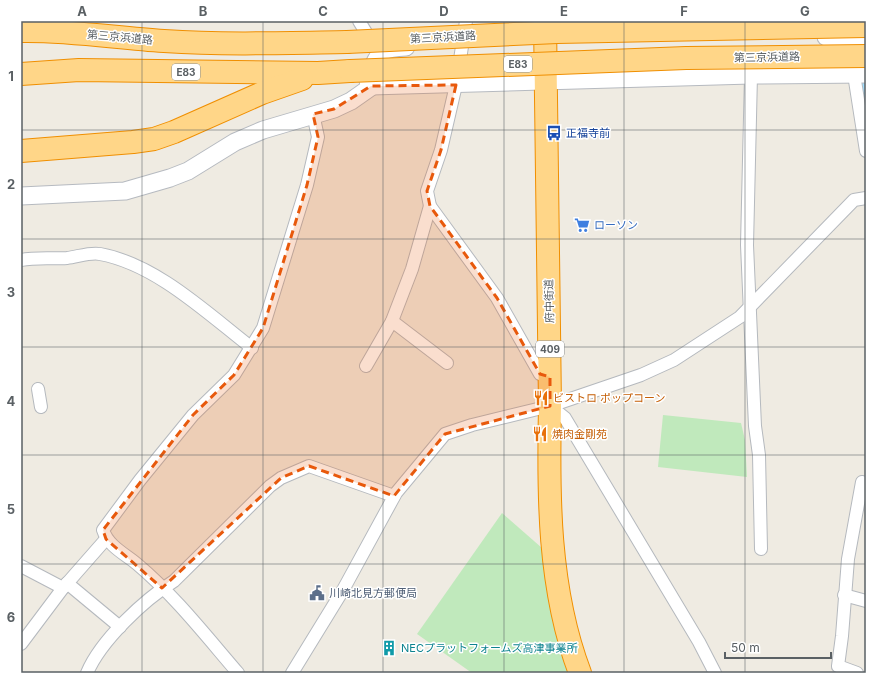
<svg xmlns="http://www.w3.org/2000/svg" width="887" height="694" font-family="Inter,'Noto Sans JP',sans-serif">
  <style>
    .green { fill: #c0e9bc }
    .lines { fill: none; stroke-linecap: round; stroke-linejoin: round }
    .river { stroke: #a1dfff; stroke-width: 25 }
    .street-casing { stroke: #b5b9be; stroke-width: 14 }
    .secondary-casing { stroke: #b6bac0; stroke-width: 19 }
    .highway-casing { stroke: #f08f00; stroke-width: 24 }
    .street { stroke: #fff; stroke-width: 12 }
    .secondary { stroke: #fff; stroke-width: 17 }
    .highway { stroke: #ffd688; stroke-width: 22 }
    .highway-bridge-casing { stroke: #f08f00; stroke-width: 24; stroke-linecap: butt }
    .highway-bridge { stroke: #ffd688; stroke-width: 22 }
    .marked { fill: #e8590c; fill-opacity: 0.2; stroke: #e8590c; stroke-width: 3; stroke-dasharray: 8 5; stroke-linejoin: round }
    .grid { fill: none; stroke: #5a6064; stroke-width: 1; stroke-opacity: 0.55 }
    .labels { text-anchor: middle; stroke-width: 3; stroke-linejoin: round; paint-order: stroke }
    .shield { fill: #fff; stroke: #8c9092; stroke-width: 1 }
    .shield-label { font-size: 10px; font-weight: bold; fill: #5a6064 }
    .street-label { font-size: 11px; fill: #5a6064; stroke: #fff }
    .transit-label { font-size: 11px; fill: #164399; stroke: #fff; text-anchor: start }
    .shop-label { font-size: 11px; fill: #366cbe; stroke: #fff; text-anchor: start }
    .food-label { font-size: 11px; fill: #c56008; stroke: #fff; text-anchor: start }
    .service-label { font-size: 11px; fill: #4e5e75; stroke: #fff; text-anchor: start }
    .culture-label { font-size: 11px; fill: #0d838f; stroke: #fff; text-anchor: start }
    .neatline { fill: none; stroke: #5a6064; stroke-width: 1.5 }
    .grid-label { font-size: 13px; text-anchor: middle; font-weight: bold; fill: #5a6064 }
  </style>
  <rect width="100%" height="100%" fill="#efebe2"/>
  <!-- green -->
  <g class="green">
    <polygon points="663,415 741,423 745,440 747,477 658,467"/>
    <polygon points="502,513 542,548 570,673 472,673 417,634"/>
  </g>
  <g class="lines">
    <!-- river -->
    <polyline class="river" points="866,84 866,85"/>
    <!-- street casing -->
    <g class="street-casing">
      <g id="street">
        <polyline points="359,21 373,44"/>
        <polyline points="466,21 456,85 441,150 427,191 430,206 497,298 540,374 550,377"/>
        <polyline points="853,68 866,151"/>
        <polyline points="751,75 747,245 755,426 759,455 761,549"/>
        <path d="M21,260c15,-3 31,-1 46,-2 10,-1 23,-6 33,-4 56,10 108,60 152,94"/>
        <polyline points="392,321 447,363"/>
        <polyline points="366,366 392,321 412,269 430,206"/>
        <polyline points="38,389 41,407"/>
        <polyline points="550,406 565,418 699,642 715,673"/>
        <polyline points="21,566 63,588"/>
        <polyline points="67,583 120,627"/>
        <polyline points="844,595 866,601"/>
        <polyline points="21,644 63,588 106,539"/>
        <path d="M87,673c14,-33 57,-73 87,-92l96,-95 11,-8 28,-12 85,30"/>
        <path d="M238,673c-32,-37 -63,-77 -101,-109 -12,-10 -29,-18 -34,-34l37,-50 53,-65 41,-40 29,-47 44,-143 11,-48 -5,-23"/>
        <polyline points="292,673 343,590 396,493 445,434 472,425 550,406 641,375 674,360 740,317 854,200 866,198"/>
        <polyline points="857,673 838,666 842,636 848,559 862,482 866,483"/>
      </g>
    </g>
    <!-- secondary casing -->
    <g class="secondary-casing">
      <g id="secondary">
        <polyline points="826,37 866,37"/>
        <path d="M368,81c10,-26 8,-33 38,-34"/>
        <polyline points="371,86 751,75 866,74"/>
        <polyline points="21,196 125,191 170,178 188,171 235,142 263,130 334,109 351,101 398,68"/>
      </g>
    </g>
    <!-- highway casing -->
    <g class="highway-casing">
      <g id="highway">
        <path d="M545,21l5,385c-2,88 -2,183 30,267"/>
        <path d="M21,31c48,-1 95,7 143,10 61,4 122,2 183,1"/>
        <polyline points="21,74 79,70 318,73 350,71"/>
        <polyline points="21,151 133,142 154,139 174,132 262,93 302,79"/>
      </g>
    </g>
    <!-- street -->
    <use href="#street" class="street"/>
    <!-- secondary -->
    <use href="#secondary" class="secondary"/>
    <!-- highway -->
    <use href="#highway" class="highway"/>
    <!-- highway-bridge casing -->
    <g class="highway-bridge-casing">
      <g id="highway-bridge">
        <polyline points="347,42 557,32 866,26"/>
        <polyline points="350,71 686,58 866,56"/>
      </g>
    </g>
    <!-- highway-bridge -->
    <use href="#highway-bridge" class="highway-bridge"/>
  </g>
  <!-- marked area -->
  <path class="marked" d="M456,85l-15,65 -14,41 3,15 67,92 43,76 10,3v29l-105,28 -51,62 -85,-30 -28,12 -119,110 -56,-49 -3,-9 90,-115 41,-40 29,-47 44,-143 11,-48 -5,-23 21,-5 37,-23z"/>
  <!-- grid -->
  <path class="grid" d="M142,21v652M263,21v652M383,21v652M504,21v652M624,21v652M745,21v652M21,130h845M21,239h845M21,347h845M21,455h845M21,564h845"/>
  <!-- icons -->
  <defs>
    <g id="bus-bare" transform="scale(1.2)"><path d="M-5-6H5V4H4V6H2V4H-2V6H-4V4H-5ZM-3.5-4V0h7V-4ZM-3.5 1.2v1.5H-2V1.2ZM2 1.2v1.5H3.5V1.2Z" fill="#1a4fb4" stroke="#fff" stroke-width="2.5" paint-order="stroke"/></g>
    <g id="supermarket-bare" transform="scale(1.2)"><path d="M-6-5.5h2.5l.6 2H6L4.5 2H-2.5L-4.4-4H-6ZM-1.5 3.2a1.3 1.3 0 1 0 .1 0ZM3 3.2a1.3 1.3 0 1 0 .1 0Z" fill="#3f7fe0" stroke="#fff" stroke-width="2.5" paint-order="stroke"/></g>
    <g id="restaurant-bare" transform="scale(1.2)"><path d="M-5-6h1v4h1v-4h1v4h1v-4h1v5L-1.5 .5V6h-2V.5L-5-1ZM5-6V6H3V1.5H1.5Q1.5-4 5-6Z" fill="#e8710a" stroke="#fff" stroke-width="2.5" paint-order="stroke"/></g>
    <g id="civic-bare" transform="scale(1.2)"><path d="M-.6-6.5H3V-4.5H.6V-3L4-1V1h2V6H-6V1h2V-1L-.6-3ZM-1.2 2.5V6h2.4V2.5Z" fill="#5c6f8a" stroke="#fff" stroke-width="2.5" paint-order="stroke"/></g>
    <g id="building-bare" transform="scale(1.2)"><path d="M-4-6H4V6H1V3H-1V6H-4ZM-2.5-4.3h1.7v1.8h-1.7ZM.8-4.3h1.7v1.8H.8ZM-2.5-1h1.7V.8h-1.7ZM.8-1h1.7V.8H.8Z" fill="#0f9aa8" stroke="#fff" stroke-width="2.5" paint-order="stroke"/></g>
  </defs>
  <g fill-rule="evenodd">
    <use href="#bus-bare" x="554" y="133"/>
    <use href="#supermarket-bare" x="582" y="225"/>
    <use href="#restaurant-bare" x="541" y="398"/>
    <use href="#restaurant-bare" x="540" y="434"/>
    <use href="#civic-bare" x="317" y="593"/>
    <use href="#building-bare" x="389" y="648"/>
  </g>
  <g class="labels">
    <!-- shield labels -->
    <g class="shield">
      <rect x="504" y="56" width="28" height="16" rx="3"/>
      <rect x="172" y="64" width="28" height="16" rx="3"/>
      <rect x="536" y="341" width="28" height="16" rx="3"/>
    </g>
    <g class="shield-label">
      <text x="518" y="68">E83</text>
      <text x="186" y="76">E83</text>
      <text x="550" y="353">409</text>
    </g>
    <!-- street labels -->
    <g class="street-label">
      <text transform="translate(120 37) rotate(5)" y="4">第三京浜道路</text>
      <text transform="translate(443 37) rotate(-3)" y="4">第三京浜道路</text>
      <text transform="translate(767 57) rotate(-1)" y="4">第三京浜道路</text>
      <text transform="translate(549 301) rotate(-91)" y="4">府中街道</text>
    </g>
    <!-- transit labels -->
    <g class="transit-label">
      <text x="566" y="137">正福寺前</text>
    </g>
    <!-- shop labels -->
    <g class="shop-label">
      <text x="594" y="229">ローソン</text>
    </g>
    <!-- food labels -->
    <g class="food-label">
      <text x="553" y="402">ビストロ ポップコーン</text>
      <text x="552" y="438">焼肉金剛苑</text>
    </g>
    <!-- service labels -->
    <g class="service-label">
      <text x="329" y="597">川崎北見方郵便局</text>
    </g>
    <!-- culture labels -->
    <g class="culture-label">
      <text x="401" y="652">NECプラットフォームズ高津事業所</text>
    </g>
  </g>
  <!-- border -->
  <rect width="887" height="694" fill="none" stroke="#ffffff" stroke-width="44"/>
  <!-- scale -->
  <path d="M725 652v6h106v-6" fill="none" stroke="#5a6064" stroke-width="2"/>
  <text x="731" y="652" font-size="12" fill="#5a6064" stroke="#ffffff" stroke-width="3" paint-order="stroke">50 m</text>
  <rect x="22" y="22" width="843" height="650" class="neatline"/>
  <g class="grid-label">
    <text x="82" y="16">A</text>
    <text x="203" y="16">B</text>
    <text x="323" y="16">C</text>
    <text x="444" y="16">D</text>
    <text x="564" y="16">E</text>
    <text x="684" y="16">F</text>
    <text x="805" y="16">G</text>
    <text x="11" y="81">1</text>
    <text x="11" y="189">2</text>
    <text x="11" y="297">3</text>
    <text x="11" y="406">4</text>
    <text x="11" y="514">5</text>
    <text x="11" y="622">6</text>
  </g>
</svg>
